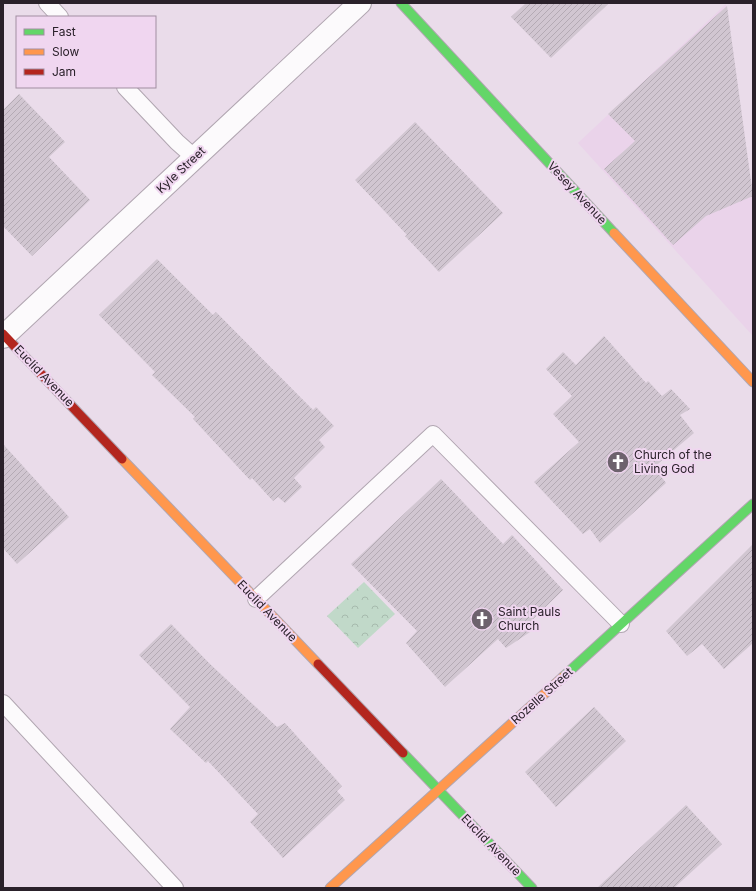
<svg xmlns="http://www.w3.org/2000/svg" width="756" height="891" font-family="Inter,sans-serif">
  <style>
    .built { fill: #ead3ea }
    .park { fill: url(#park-crowns) }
    .building { fill: url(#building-hatch) }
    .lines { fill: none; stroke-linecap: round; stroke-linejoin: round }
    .lane-casing { stroke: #b1a6b1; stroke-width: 18 }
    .street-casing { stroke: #b1a6b1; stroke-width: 24 }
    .fast-casing { stroke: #b1a6b1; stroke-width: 11 }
    .slow-casing { stroke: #b1a6b1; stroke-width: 11 }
    .jam-casing { stroke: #b1a6b1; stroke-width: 11 }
    .lane { stroke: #fcfafc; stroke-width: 16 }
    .street { stroke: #fcfafc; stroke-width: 22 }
    .fast { stroke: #63d668; stroke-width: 9 }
    .slow { stroke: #ff974d; stroke-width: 9 }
    .jam { stroke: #b3261e; stroke-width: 9 }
    .labels { text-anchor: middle; stroke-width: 4; stroke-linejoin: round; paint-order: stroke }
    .street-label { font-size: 12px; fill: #2a212a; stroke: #f0d6f0 }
    .poi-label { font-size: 12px; fill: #2a212a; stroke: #f0d6f0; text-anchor: start }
  </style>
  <defs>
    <pattern id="park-crowns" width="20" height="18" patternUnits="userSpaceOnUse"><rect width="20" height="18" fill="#c1d9c9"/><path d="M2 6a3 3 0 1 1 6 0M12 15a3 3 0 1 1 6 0" fill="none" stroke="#a6baad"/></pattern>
    <pattern id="building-hatch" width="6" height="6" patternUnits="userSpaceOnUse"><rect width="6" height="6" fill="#d1c6d1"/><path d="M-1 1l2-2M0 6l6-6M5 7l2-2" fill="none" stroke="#b4aab4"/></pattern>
  </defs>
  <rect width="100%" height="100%" fill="#eadcea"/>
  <!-- built -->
  <polygon class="built" points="726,4 753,207 753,336 578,143"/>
  <!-- park -->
  <polygon class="park" points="364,582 395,614 358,648 327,616"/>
  <!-- building -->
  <g class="building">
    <polygon points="526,3 609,3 551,58 511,17"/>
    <polygon points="727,6 753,196 706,216 673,245 604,169 635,141 608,114"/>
    <polygon points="19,94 65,142 49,157 90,200 32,256 3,226 3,110"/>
    <polygon points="415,122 503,213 439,272 405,236 407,235 355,180"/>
    <polygon points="157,259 213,315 216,312 313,410 316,407 334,426 319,440 325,447 294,478 302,487 285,503 278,497 273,501 252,478 250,480 193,419 195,417 152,375 155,372 99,315"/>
    <polygon points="604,336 646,383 648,381 662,396 671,389 690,409 680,415 694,433 654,467 666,483 600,543 590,529 583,534 534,482 579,442 553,414 572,396 546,369 563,352 576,365"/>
    <polygon points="3,444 69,517 17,564 3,548"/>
    <polygon points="441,479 503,544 512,535 563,590 528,624 530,632 506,648 498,639 445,687 406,643 417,631 351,564"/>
    <polygon points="753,544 753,643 724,669 702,644 687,656 666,631"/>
    <polygon points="171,624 209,663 277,727 285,723 342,786 337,791 345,800 283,858 250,822 258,814 208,761 206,763 170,729 190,707 139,655"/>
    <polygon points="594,707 626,741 556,807 525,772"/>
    <polygon points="686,805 722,844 674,888 597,888"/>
  </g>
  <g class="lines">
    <!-- lane casing -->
    <g class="lane-casing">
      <g id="lane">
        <polyline points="47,3 60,17"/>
        <polyline points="125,87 177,142 195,158"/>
        <polyline points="256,599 433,434 621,624"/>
        <polyline points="3,703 175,888"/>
      </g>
    </g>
    <!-- street casing -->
    <g class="street-casing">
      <polyline id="street" points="3,337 360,3"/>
    </g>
    <!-- fast casing -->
    <g class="fast-casing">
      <g id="fast">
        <polyline points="401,3 614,233"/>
        <polyline points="563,677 753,504"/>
        <polyline points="403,753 532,888"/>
      </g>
    </g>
    <!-- slow casing -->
    <g class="slow-casing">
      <g id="slow">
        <polyline points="614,233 753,382"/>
        <polyline points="122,459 318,664"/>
        <polyline points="330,888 563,677"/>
      </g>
    </g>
    <!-- jam casing -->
    <g class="jam-casing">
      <g id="jam">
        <polyline points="3,334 122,459"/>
        <polyline points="318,664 403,753"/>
      </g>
    </g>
    <!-- lane -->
    <use href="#lane" class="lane"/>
    <!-- street -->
    <use href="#street" class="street"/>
    <!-- fast -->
    <use href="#fast" class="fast"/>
    <!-- slow -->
    <use href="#slow" class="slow"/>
    <!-- jam -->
    <use href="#jam" class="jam"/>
  </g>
  <!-- icons -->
  <defs>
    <g id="church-disc" transform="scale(1.15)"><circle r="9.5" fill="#6d626d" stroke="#f0d6f0"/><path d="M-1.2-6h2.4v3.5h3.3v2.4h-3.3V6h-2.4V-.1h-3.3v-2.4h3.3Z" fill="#fff"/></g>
  </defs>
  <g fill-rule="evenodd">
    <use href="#church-disc" x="618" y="462"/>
    <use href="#church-disc" x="482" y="619"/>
  </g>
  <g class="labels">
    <!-- street labels -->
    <g class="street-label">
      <text transform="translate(181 170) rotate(-43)" y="4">Kyle Street</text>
      <text transform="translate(577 193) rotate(47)" y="4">Vesey Avenue</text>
      <text transform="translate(44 376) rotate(46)" y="4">Euclid Avenue</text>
      <text transform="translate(267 611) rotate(46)" y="4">Euclid Avenue</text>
      <text transform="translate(542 696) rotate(-42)" y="4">Rozelle Street</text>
      <text transform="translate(491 845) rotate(46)" y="4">Euclid Avenue</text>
    </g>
    <!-- poi labels -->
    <g class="poi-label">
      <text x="634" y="459">Church of the<tspan x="634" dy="14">Living God</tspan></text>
      <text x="498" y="616">Saint Pauls<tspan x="498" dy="14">Church</tspan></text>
    </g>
  </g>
  <!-- border -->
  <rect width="756" height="891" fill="none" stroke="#2a212a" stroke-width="8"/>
  <!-- legend -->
  <rect x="16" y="16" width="140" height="72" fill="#f0d6f0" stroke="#a18ea1"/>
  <rect x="24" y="29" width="20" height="6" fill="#63d668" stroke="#a18ea1"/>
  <text x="52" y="36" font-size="12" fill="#2a212a">Fast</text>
  <rect x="24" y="49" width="20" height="6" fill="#ff974d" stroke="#a18ea1"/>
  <text x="52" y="56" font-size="12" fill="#2a212a">Slow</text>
  <rect x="24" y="69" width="20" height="6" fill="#b3261e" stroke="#a18ea1"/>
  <text x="52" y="76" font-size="12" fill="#2a212a">Jam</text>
</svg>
